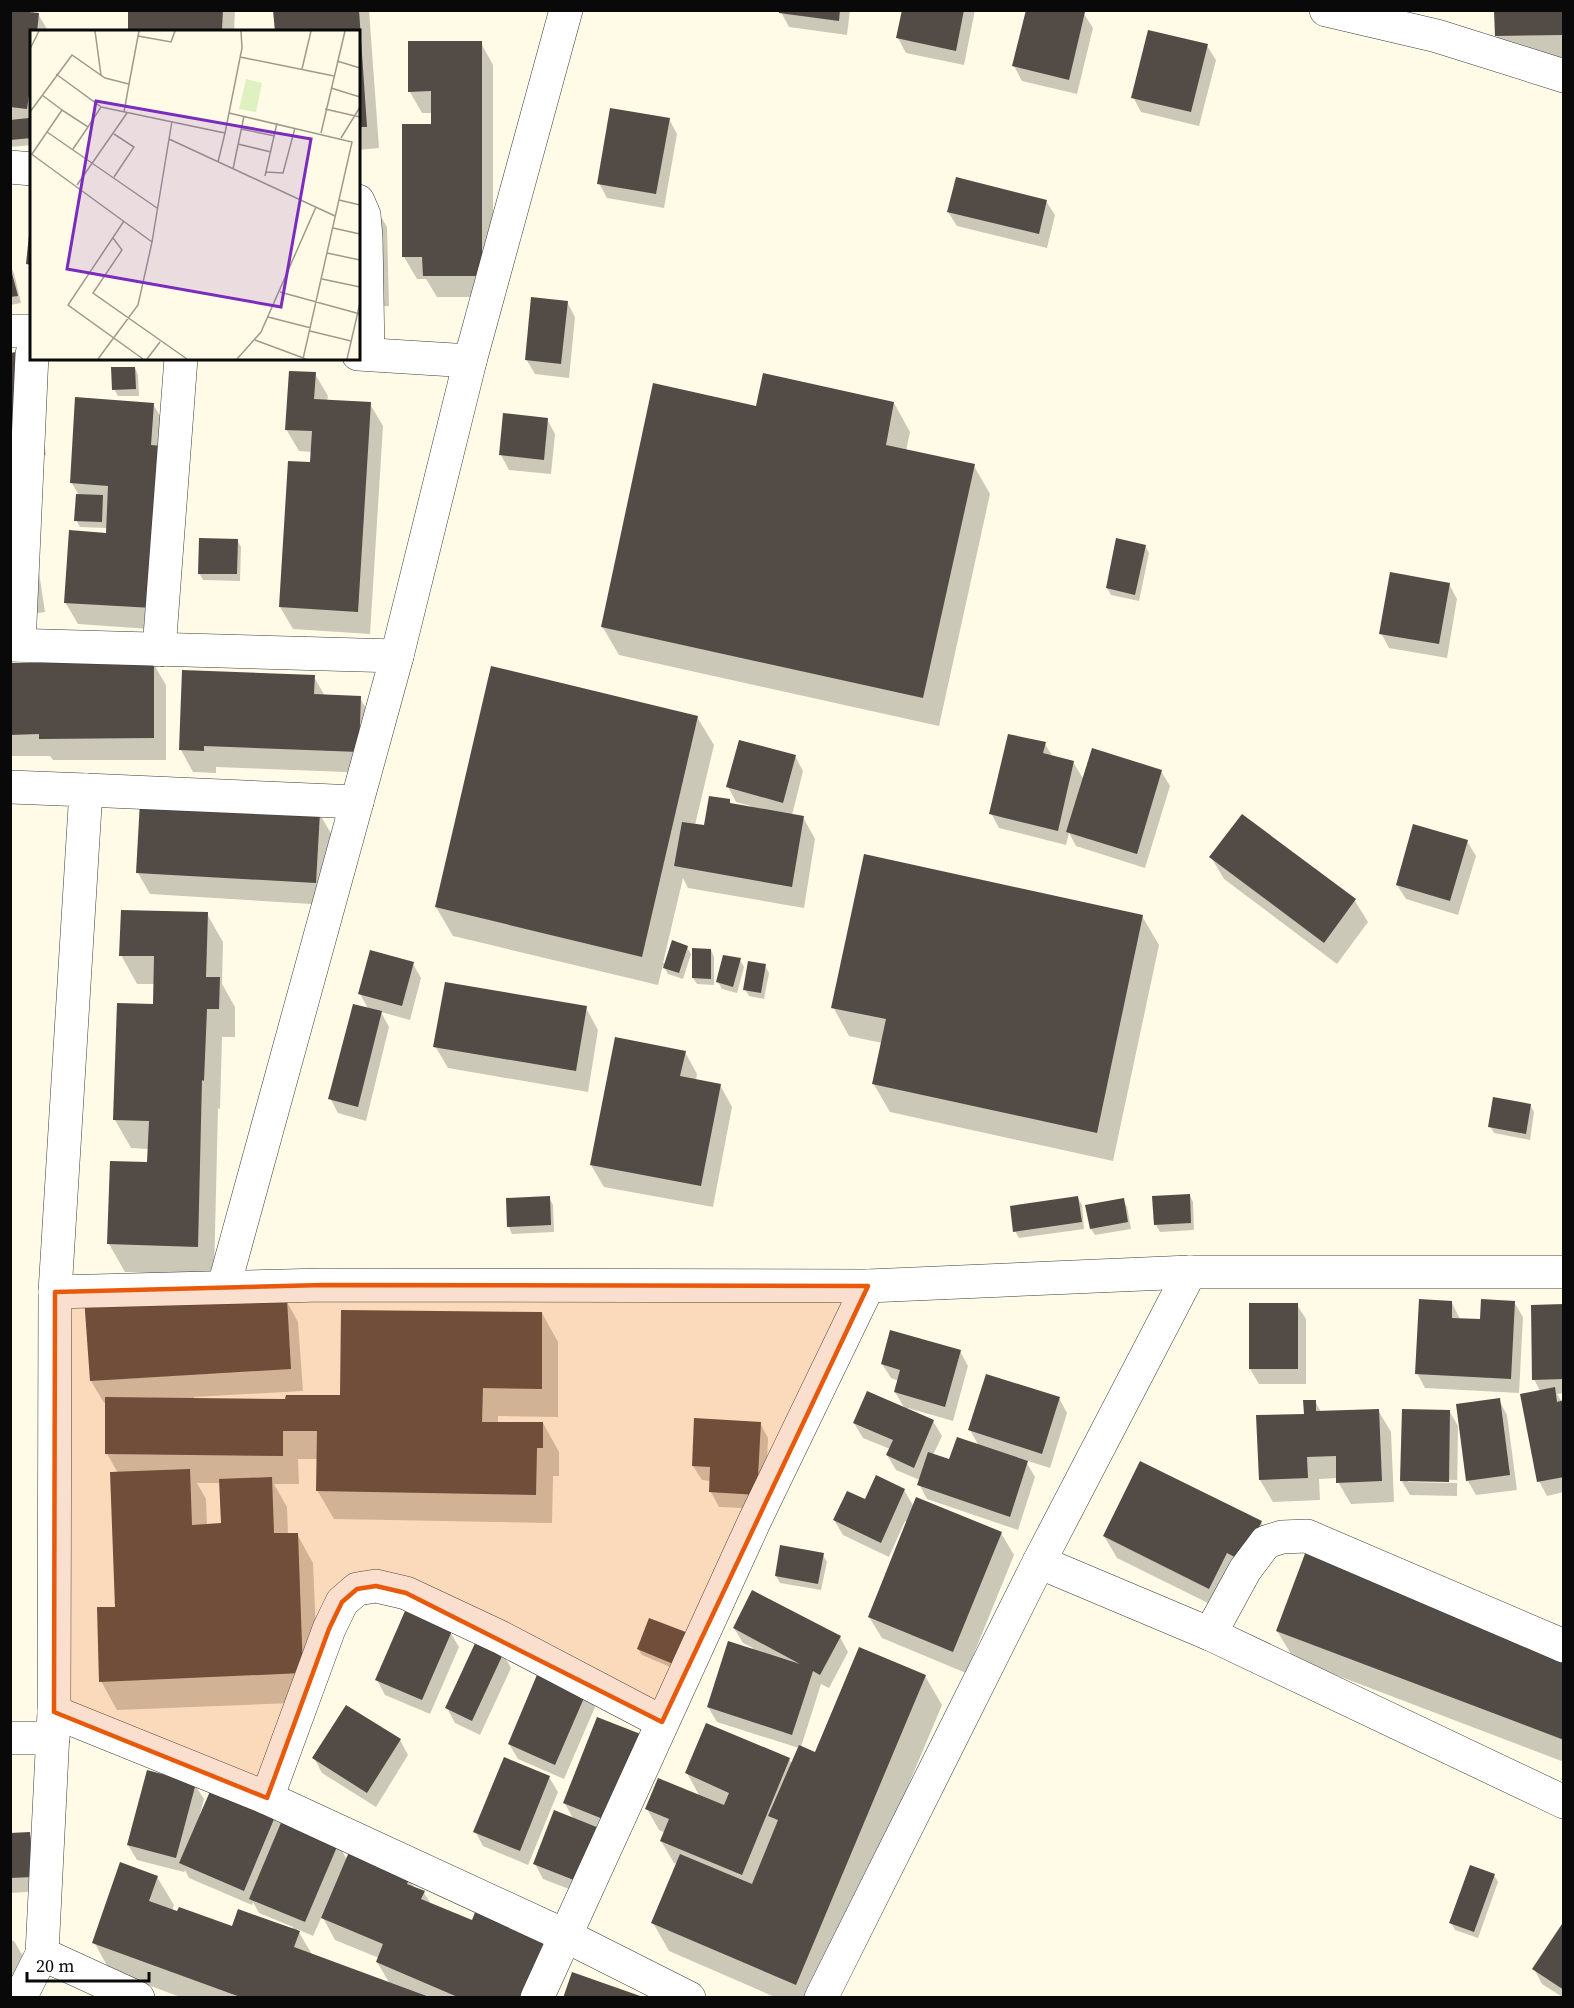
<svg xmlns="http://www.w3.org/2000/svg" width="1574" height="2008" font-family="'Source Serif 4',serif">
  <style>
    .shadow { fill: #0003; fill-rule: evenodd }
    .building { fill: #534b45 }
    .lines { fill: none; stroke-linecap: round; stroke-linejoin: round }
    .minor-casing { stroke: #3c3c3c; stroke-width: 34 }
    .minor { stroke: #fff; stroke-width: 33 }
    .marked { fill: #e8590c; fill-opacity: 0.2; stroke: #e8590c; stroke-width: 4.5; stroke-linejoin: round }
    .inset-road { fill: none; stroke: #9d9a8e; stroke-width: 1.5 }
    .view { fill: #7b2cbf; fill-opacity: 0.15; stroke: #7b2cbf; stroke-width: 3 }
    .inset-edge { fill: none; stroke: #090909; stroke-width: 3 }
  </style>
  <rect width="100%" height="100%" fill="#fffbe6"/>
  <!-- shadow -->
  <g class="shadow">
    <polygon points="10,10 38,14 47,29 47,32 32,32 32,145 10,147 10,122 13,120 10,120"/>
    <polygon points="130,10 235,10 234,32 129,32"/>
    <polygon points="275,10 369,10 379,148 358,150 358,32"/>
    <polygon points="780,10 850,10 847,35 789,27"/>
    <polygon points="904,10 975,10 964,65 906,53 898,38"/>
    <polygon points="1564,10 1564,63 1512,64 1496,35"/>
    <polygon points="1084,14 1093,28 1077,94 1022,81 1014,66"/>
    <polygon points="481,43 493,65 493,297 437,297 426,279 417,279 404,257 432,125 432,113 422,113 410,92"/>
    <polygon points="1207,46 1216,60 1199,126 1141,112 1133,97"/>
    <polygon points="669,119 677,134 664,208 607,198 599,183"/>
    <polygon points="1046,201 1055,215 1047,248 957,226 948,212"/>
    <polygon points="374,205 387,227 389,306 358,307"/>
    <polygon points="10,266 14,273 21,303 10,305"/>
    <polygon points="567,302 575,317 569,378 535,374 526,359"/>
    <polygon points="10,355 34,375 46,455 22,459 45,612 10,617"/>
    <polygon points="135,368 138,375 139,396 118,396 114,389"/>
    <polygon points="315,374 328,396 327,401 370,404 383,426 370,634 293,629 280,607 311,464 312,452 299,451 286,429"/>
    <polygon points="894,403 910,432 906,451 974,466 990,494 939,726 619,655 602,626 757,408"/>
    <polygon points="153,404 166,426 164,630 78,624 65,602 107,534 107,528 80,527 76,520 79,495 71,482"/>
    <polygon points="547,419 555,434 551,474 509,470 501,455"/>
    <polygon points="237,540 241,547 240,581 203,580 199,573"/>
    <polygon points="1145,546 1149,553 1139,601 1111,595 1107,588"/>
    <polygon points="1449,584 1457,599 1447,658 1389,648 1381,633"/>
    <polygon points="153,663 166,685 166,760 53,760 50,756 10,756 10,664"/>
    <polygon points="314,677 325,696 360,698 372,719 371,773 216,767 216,773 193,772 181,750"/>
    <polygon points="697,717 714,745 695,825 705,827 729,801 732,805 750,808 751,806 736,802 728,787 795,756 803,771 792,815 803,817 815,839 804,908 688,888 683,878 663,963 666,963 687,947 691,954 683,979 668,974 663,965 658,985 453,936 436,907"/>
    <polygon points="1045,744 1053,757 1073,762 1084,780 1161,771 1170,786 1145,868 1076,846 1069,833 1066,845 999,828 991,813"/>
    <polygon points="319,813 332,835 328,905 150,894 138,873"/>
    <polygon points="1242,816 1355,901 1368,922 1337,964 1224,879 1211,857"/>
    <polygon points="1467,841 1476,856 1458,915 1406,899 1397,885"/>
    <polygon points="207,914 223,942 222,984 235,1007 235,1037 222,1037 220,1109 218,1108 214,1275 125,1272 109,1244 149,1163 149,1149 131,1148 115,1120 154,1006 155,984 137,984 121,955"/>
    <polygon points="1142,916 1159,945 1113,1161 890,1112 873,1083 882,1043 849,1036 833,1007"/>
    <polygon points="711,950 714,957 714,985 697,984 693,978"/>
    <polygon points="740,960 744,967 737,993 722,989 718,982"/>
    <polygon points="413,964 421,978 410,1020 381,1012 389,1027 366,1121 338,1113 330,1098 369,1010 360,994"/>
    <polygon points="765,966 769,973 764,999 749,996 745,989"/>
    <polygon points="586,1008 598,1030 588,1092 448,1068 435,1046"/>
    <polygon points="685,1052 697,1074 696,1080 720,1085 732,1107 713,1207 604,1187 591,1165"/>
    <polygon points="1530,1105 1534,1112 1530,1140 1494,1133 1490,1126"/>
    <polygon points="1190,1196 1193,1202 1194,1230 1160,1232 1156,1225"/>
    <polygon points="549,1198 553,1205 554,1232 512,1234 509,1227 507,1199"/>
    <polygon points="1078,1198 1082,1205 1084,1229 1019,1238 1015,1231"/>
    <polygon points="1123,1200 1127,1207 1131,1229 1095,1235 1091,1229"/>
    <path d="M286,1300l12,22 5,69 -109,6v3l93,1 55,-4 200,-84 16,29v75l-60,-1v7h45l16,29v24h-6l-1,47 -218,-4 -17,-29 1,-31h-20l1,25h-25l13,23 1,27h9l16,29 6,139 -202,8 -16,-29 16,-73 1,-135 -11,-19v-52l-3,1 -13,-22zM197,1483h24l2,41 -16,1 -1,-26z"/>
    <polygon points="1514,1302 1523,1317 1519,1393 1425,1388 1417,1373 1452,1303 1460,1319 1481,1321"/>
    <polygon points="1250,1305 1297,1305 1306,1319 1306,1384 1259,1384 1250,1369"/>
    <polygon points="1564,1306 1564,1393 1557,1394 1562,1402 1564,1402 1564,1492 1547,1496 1539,1481 1540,1391 1534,1379"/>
    <polygon points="960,1351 968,1366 953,1421 908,1408 907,1410 933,1421 942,1436 933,1455 950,1461 979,1446 970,1430 1059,1398 1067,1413 1050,1468 1025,1460 1035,1477 1018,1530 927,1499 919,1484 920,1480 896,1470 887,1455 890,1449 863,1438 854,1423 905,1409 895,1392 899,1381 891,1378 882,1364"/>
    <polygon points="1499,1400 1507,1415 1517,1490 1476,1495 1468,1481"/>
    <polygon points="1315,1401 1321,1412 1378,1410 1391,1432 1394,1502 1351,1504 1338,1482 1338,1478 1319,1479 1320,1500 1273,1502 1260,1480"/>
    <path d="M1450,1412l8,14 -1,70 -47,-1 -9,-15zM1408,1479l49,1v3l-49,-1z"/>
    <polygon points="760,1423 768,1438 765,1509 719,1507 711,1492 711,1481 702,1480 693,1466"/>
    <polygon points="904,1490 914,1507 1001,1533 1014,1555 966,1673 882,1638 869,1617 908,1522 905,1521 889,1557 843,1535 834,1520 865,1501"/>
    <polygon points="1261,1522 1273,1544 1222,1610 1117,1558 1104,1536"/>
    <polygon points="823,1555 827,1562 821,1590 780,1583 776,1576"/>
    <polygon points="650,1620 682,1672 642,1655 638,1649"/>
    <polygon points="734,1628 840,1637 848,1652 829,1688 821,1684 801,1747 816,1754 925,1676 942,1705 819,1998 777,1998 669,1951 653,1923 677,1864 674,1863 661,1841 665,1833 659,1830 647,1809 700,1797 687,1773 789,1759 792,1764 799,1748 717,1722 708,1707 753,1648 743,1643"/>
    <polygon points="1277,1631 1564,1642 1564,1762 1294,1659"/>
    <polygon points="450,1632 459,1647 430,1714 385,1695 377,1680"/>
    <polygon points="503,1653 511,1668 480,1735 455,1723 447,1708"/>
    <polygon points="586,1692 595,1707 564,1779 518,1759 509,1744"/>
    <polygon points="642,1736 592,1898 543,1879 535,1864 574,1820 564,1802"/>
    <polygon points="400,1740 408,1755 376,1807 322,1773 314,1758"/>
    <path d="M218,1775l120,68 9,17 62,18 6,11 9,4 7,11 115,94h-363l-73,-27 -16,-29 63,-65 17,28 -2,6 60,17 60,2 1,-3 -34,-14 -6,-11 -1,3 -63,-27 -4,-8 -1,2 -47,-12 -9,-15 67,-60 9,14 -4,15h2zM322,1916l13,24 44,18 -2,4 13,22 -77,-28 -16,-27 16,7z"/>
    <polygon points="549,1777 558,1792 528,1865 483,1846 475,1831"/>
    <polygon points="29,1833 38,1848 41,1891 10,1893 10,1834"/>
    <polygon points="1494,1875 1498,1882 1478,1938 1455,1930 1451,1923"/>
    <polygon points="1564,1924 1564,1998 1542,1984 1534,1969"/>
    <polygon points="10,1940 14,1941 27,1963 10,1998"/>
  </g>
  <!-- building -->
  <g class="building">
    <polygon points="10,10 39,13 37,32 32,32 32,74 27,109 10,107"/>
    <polygon points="128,10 223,10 222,29 221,32 128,32"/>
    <polygon points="273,10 359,10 367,127 358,127 358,32 275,32"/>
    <polygon points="779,10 840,10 839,21 779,13"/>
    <polygon points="902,10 964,10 956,51 896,38"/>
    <polygon points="1026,10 1078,10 1085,12 1069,80 1012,66"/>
    <polygon points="1494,10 1564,10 1564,35 1495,36"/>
    <polygon points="1148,30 1208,44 1191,112 1131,98"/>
    <polygon points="408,41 482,41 482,276 423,276 422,257 402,257 402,124 431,124 431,91 408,92"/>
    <polygon points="610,108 670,118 656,194 597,184"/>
    <polygon points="29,118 32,138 10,140 10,120"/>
    <polygon points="956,177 1047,200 1039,234 947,212"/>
    <polygon points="30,225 32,225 32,265 26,264"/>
    <polygon points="10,266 18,296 10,297"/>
    <polygon points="531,297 568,301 561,364 525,360"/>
    <polygon points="22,351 34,434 10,437 10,353"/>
    <polygon points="111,367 135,367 136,389 112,390"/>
    <polygon points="289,371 316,372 314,399 371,402 358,612 279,607 288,461 310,462 312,431 285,430"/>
    <polygon points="763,373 894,402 886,445 975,464 923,698 601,627 653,383 756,406"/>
    <polygon points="75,397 154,403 151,445 162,446 153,608 64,603 69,530 106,533 108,486 70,483"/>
    <polygon points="503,413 548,418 544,460 499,455"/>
    <polygon points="76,494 103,495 102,522 74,521"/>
    <polygon points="199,538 238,539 237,574 198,574"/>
    <polygon points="1116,538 1146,545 1135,595 1106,588"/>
    <polygon points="1390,572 1450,583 1439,644 1379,634"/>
    <polygon points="154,662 154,738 39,739 39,734 10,735 10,663"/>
    <polygon points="491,666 698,716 642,957 435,907"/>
    <polygon points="182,670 315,675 314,694 361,696 359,752 204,746 204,751 179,750"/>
    <polygon points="1008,734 1046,742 1043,753 1074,761 1058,831 989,814"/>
    <polygon points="739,740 796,755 783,803 726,787"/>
    <polygon points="1092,748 1162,770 1137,854 1066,832"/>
    <polygon points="709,796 730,799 730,803 804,816 792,887 674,866 682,822 704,825"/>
    <polygon points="140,801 320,812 316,883 136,873"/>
    <polygon points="1242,814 1356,899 1324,943 1209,857"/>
    <polygon points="1413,824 1468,840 1450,901 1396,885"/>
    <polygon points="864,854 1143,915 1097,1133 872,1084 886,1019 831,1008"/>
    <polygon points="121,910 208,912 206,977 220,977 219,1009 207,1009 204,1081 202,1080 198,1247 107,1244 110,1161 147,1162 149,1121 113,1120 117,1003 153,1004 154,956 119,956"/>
    <polygon points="672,940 688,946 679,973 663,968"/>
    <polygon points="692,948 711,949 711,979 692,978"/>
    <polygon points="370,950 414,962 402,1006 358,994"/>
    <polygon points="723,955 741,958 733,987 716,982"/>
    <polygon points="748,961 766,964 761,993 743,990"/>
    <polygon points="445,982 587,1006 576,1071 433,1047"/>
    <polygon points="353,1004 382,1011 358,1107 328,1099"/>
    <polygon points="615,1037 686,1051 680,1076 721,1084 701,1186 590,1165"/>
    <polygon points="1493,1097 1531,1104 1526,1134 1488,1127"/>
    <polygon points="1190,1194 1191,1223 1154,1225 1152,1196"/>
    <polygon points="550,1196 551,1225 507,1227 506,1198"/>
    <polygon points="1078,1196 1082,1222 1013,1232 1010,1206"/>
    <polygon points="1124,1198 1128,1222 1090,1229 1085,1205"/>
    <polygon points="84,1297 287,1299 291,1369 90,1381"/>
    <polygon points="1419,1299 1452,1301 1452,1318 1480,1319 1481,1299 1515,1301 1511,1379 1415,1374"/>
    <rect x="1249" y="1303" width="49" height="66"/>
    <polygon points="1564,1304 1564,1379 1532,1380 1531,1305"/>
    <polygon points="341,1310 542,1312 542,1389 483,1388 482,1422 543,1422 543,1448 537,1448 536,1495 316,1491 317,1431 283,1431 283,1456 105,1454 105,1397 285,1399 286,1395 340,1395"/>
    <polygon points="890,1330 961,1350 945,1407 894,1392 900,1370 881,1364"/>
    <polygon points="986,1374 1060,1397 1042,1454 968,1430"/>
    <polygon points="1555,1387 1557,1402 1564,1400 1564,1477 1537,1482 1520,1394"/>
    <polygon points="867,1391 934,1420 914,1468 886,1455 893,1440 853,1423"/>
    <polygon points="1500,1398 1510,1475 1466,1481 1456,1404"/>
    <polygon points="1303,1400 1316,1400 1316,1411 1379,1409 1382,1481 1336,1483 1336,1456 1307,1457 1308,1478 1259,1480 1256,1415 1304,1414"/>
    <polygon points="1402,1409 1450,1410 1449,1482 1400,1481"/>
    <polygon points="694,1418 761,1422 757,1495 709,1492 710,1467 692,1466"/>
    <polygon points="957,1437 1028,1461 1010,1517 917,1485 928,1452 949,1459"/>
    <polygon points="1140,1461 1262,1521 1242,1561 1227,1553 1209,1589 1103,1536"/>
    <polygon points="190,1469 192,1525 221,1523 219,1479 272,1477 274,1533 298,1533 303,1673 99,1682 97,1607 115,1607 110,1472"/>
    <polygon points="876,1475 905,1489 881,1543 833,1520 847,1491 865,1499"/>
    <polygon points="916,1497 1002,1532 953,1652 868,1617"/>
    <polygon points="1309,1543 1564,1640 1564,1740 1276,1631"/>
    <polygon points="780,1545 824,1553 818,1584 775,1576"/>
    <polygon points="752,1590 841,1636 820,1675 813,1671 792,1735 707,1707 728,1641 800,1664 733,1628"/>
    <polygon points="405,1611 452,1631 422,1700 375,1680"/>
    <polygon points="649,1618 691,1634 678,1666 637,1649"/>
    <polygon points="477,1639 504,1652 472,1721 445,1708"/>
    <polygon points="859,1647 926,1675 796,1985 651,1923 680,1854 752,1884 778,1820 768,1816 799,1745 815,1752"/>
    <polygon points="539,1670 587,1691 555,1765 508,1744"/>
    <polygon points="346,1705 401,1739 367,1793 312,1758"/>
    <polygon points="597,1717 643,1735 608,1821 563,1803"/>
    <polygon points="706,1723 790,1758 742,1875 660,1841 669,1819 645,1809 658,1778 724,1805 729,1793 685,1773"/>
    <polygon points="504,1757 550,1776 520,1851 473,1832"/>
    <polygon points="147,1770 196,1783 176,1858 127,1845"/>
    <polygon points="218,1773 282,1800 244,1891 179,1863"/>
    <polygon points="554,1810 604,1830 584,1884 533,1864"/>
    <polygon points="283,1818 339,1842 305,1922 249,1899"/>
    <polygon points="30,1832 33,1877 10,1878 10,1833"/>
    <polygon points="349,1852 410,1877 407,1884 425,1891 421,1899 472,1920 476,1910 549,1941 525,1998 460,1998 376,1962 383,1944 321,1918"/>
    <polygon points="120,1862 158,1876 149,1901 177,1911 179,1907 232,1926 238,1909 300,1931 294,1947 432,1998 243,1998 92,1943"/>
    <polygon points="1470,1865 1495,1874 1474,1932 1449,1923"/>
    <polygon points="1564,1921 1564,1990 1532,1969"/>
    <polygon points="572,1972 643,1997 643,1998 563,1998"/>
  </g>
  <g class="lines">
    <!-- minor casing -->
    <g class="minor-casing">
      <g id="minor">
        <polyline points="1326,10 1437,36 1564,76"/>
        <polyline points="10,167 32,169"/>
        <polyline points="358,201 364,215 366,237 368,354"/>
        <polyline points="10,331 32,331"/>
        <polyline points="358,354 470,361"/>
        <polyline points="10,645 397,656"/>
        <polyline points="19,645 32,354"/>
        <polyline points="159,650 181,358"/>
        <polyline points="10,787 86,790 55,1292 54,1712 42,1954"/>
        <polyline points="86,790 357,802"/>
        <polyline points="224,1286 397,656 470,361 566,10"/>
        <polyline points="55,1292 323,1285 868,1286 1190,1272"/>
        <polyline points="1039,1562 1210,1634 1564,1802"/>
        <polyline points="1210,1634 1245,1570 1266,1542 1282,1537 1307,1536 1564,1646"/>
        <polyline points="54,1712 267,1798 566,1936 689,1998"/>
        <polyline points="10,1738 53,1738"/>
        <polyline points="267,1798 329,1629 342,1602 357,1589 376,1586 406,1593 500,1637 662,1722"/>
        <polyline points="20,1998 42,1954 138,1998"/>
        <polyline points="537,1998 755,1520 868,1286"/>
        <polyline points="821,1998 1039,1562 1190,1272 1564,1272"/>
      </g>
    </g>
    <!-- minor -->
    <use href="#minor" class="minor"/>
  </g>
  <!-- marked area -->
  <path class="marked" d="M323,1285l545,1 -206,436 -256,-129 -30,-7 -19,3 -15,13 -13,27 -62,169 -213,-86 1,-420z"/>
  <!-- overview -->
  <g transform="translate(30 30)">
    <rect width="330" height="330" fill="#fffbe6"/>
    <path d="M216,49l16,4 -6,29 -17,-3z" fill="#dff1c1"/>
    <path class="inset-road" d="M65,1l6,44M108,6l33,6 4,-11M0,19l9,-18M210,27l94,19M307,31l23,7M272,39l9,-38M99,54l10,-53M301,58l29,9M12,65l20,15M71,77l124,26 17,-85 -1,-17M295,79l35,8M0,82l42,-57 33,23 24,6 -5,28M199,83l123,29 -49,217M211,99l34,7M17,102l110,76M291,103l24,-102M84,104l20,13 -20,30M311,108l19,-31M139,109l166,77M208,114l33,8M43,119l15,-22M0,123l122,89 -14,63 -40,54M2,124l30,-44 26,17 13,-20 -45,-33M188,132l7,-29M203,139l11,-53M236,142l17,1 12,-45M235,146l12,-53M47,155l50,-72M309,170l21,5M94,191l-56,84 75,54M303,198l27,6M83,208l9,12 -29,43 94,66M122,212l20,-121M297,223l33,7M292,249l38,8M250,262l80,22M238,287l43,11M280,301l41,10M225,310l51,19M117,329l13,-17M207,329l24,-27 55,-125M317,329l13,-56"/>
    <path class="view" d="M66,71l215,38 -30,168 -214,-38z"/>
    <rect width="330" height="330" class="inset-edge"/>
  </g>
  <!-- border -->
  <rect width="1574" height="2008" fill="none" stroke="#090909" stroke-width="24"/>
  <!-- scale -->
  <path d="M27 1972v9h122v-9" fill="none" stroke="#090909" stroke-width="3"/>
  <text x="36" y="1972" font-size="18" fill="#090909" stroke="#ffffff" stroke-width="4.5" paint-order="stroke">20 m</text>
</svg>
